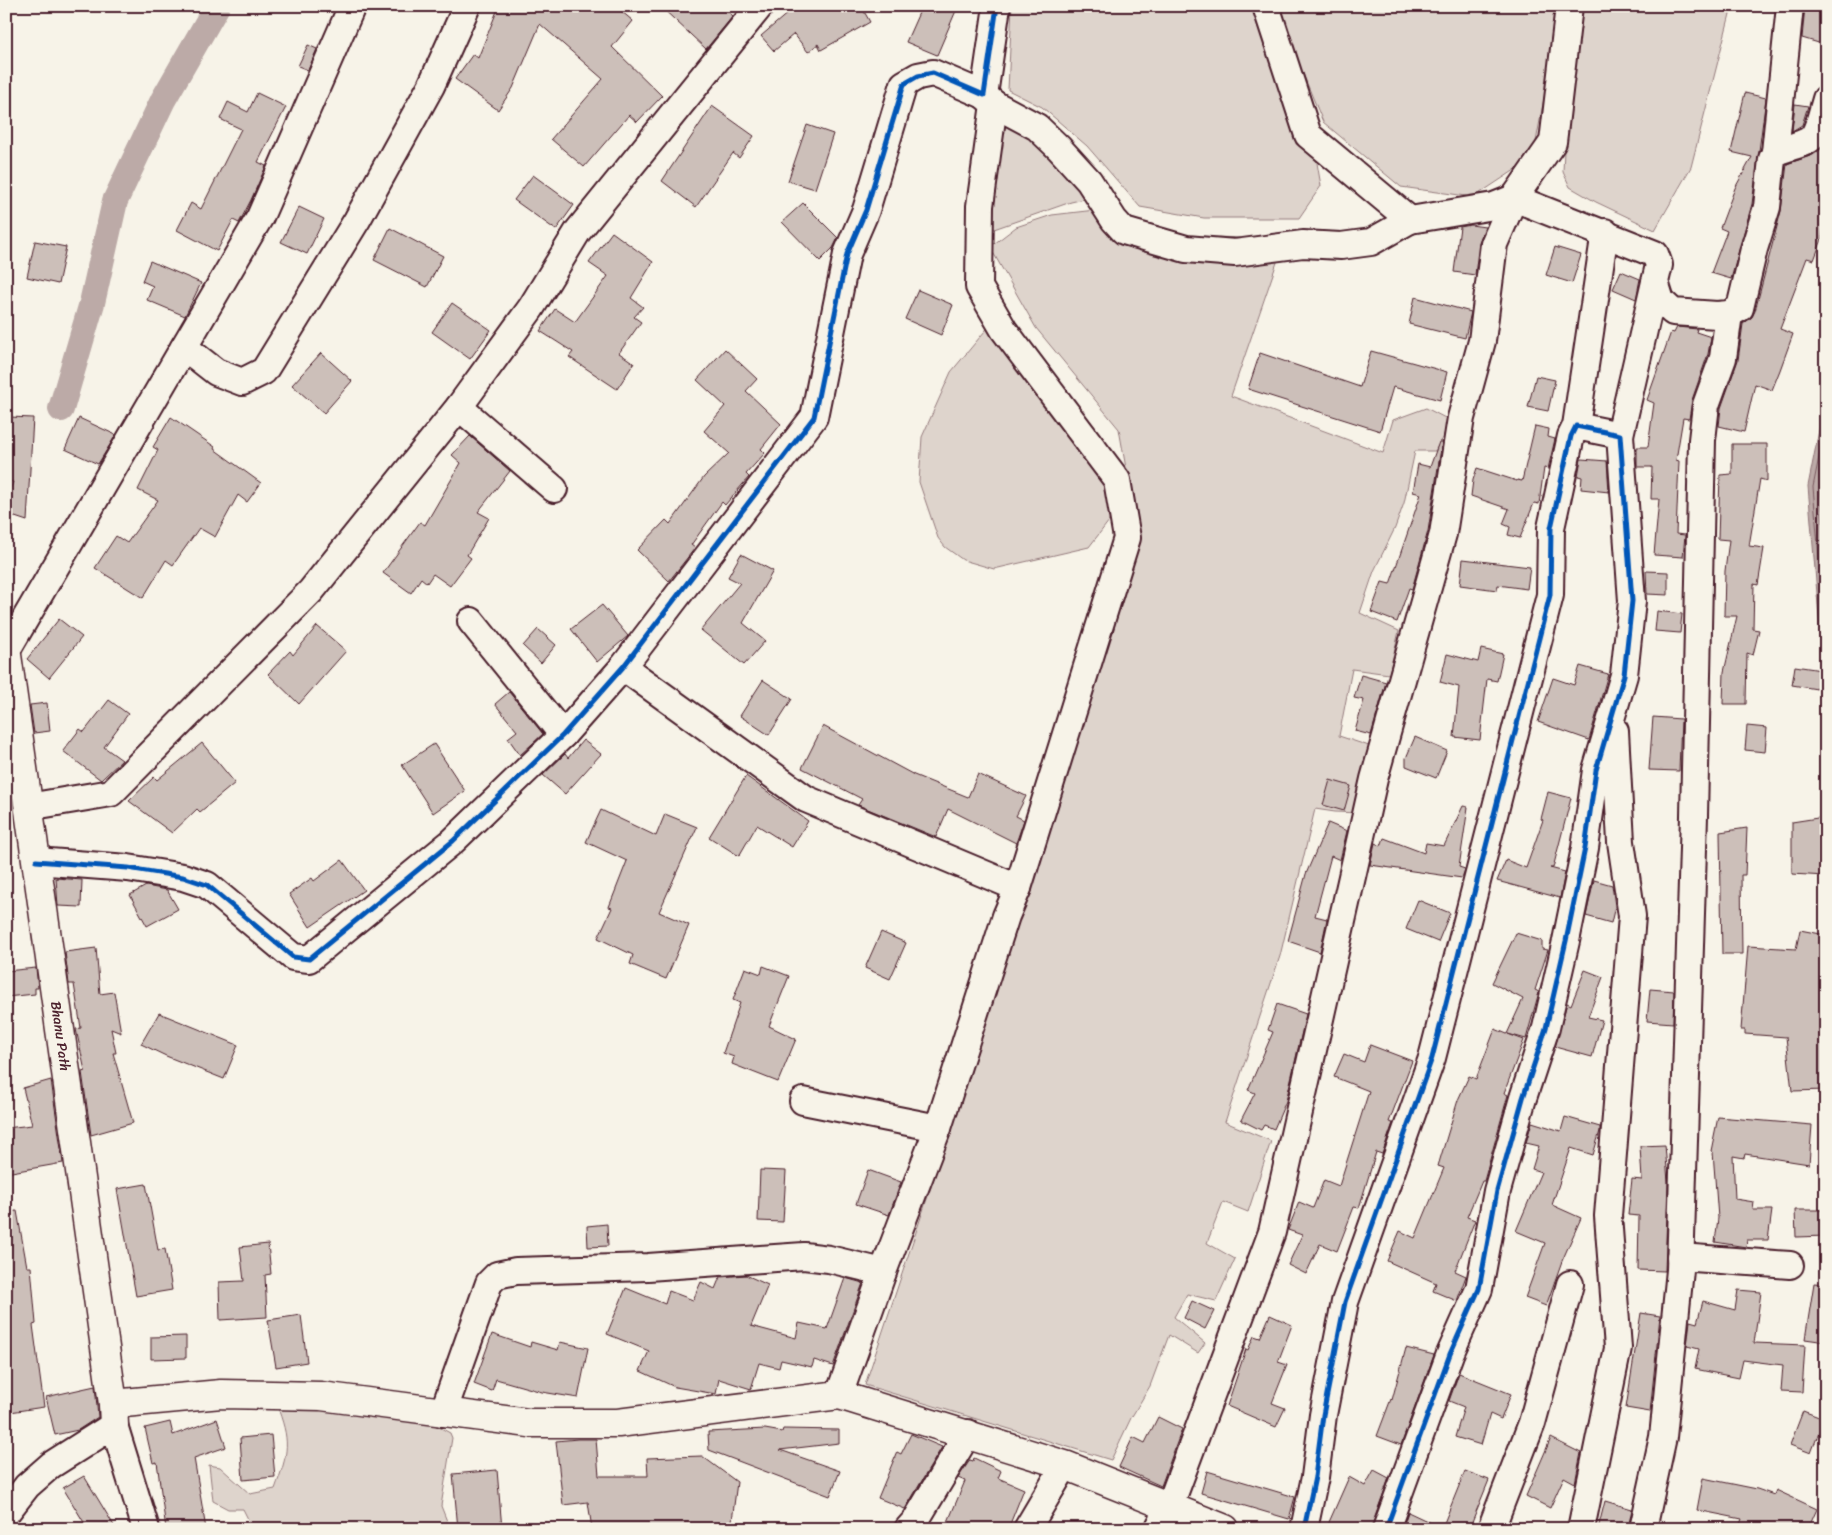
<svg xmlns="http://www.w3.org/2000/svg" width="1832" height="1535" font-family="Sriracha,sans-serif">
  <style>
    .green { fill: #ded4cc; stroke: #947a7c }
    .water { fill: #bcaaa7; stroke: #8e7275 }
    .lines { fill: none; stroke-linecap: round; stroke-linejoin: round }
    .shore { stroke: #78575d; stroke-width: 1 }
    .canal { stroke: #bcaaa7; stroke-width: 26 }
    .building { fill: #ccbfb9; stroke: #4a1f2b }
    .minor-casing { stroke: #4a1f2b; stroke-width: 30 }
    .tertiary-casing { stroke: #4a1f2b; stroke-width: 31 }
    .minor { stroke: #f7f3e8; stroke-width: 26 }
    .tertiary { stroke: #f7f3e8; stroke-width: 28 }
    .cycleway-casing { stroke: #f7f3e8; stroke-width: 8 }
    .cycleway { stroke: #0057b8; stroke-width: 5 }
    .labels { text-anchor: middle; stroke-width: 4.5; stroke-linejoin: round; paint-order: stroke }
    .street-label { font-size: 14px; fill: #4a1f2b; stroke: #f7f3e8 }
  </style>
  <rect width="100%" height="100%" fill="#f7f3e8"/>
  <filter id="ink" filterUnits="userSpaceOnUse"><feTurbulence type="fractalNoise" baseFrequency=".02" numOctaves="2"/><feDisplacementMap in="SourceGraphic" scale="10" xChannelSelector="R" yChannelSelector="G"/><feConvolveMatrix kernelMatrix="1 2 1 2 8 2 1 2 1" color-interpolation-filters="sRGB"/></filter>
  <g filter="url(#ink)">
    <!-- green -->
    <g class="green">
      <polygon points="1012,6 1261,6 1309,117 1321,186 1299,218 1204,218 1140,207 1087,146 1042,107 1008,90"/>
      <polygon points="1279,6 1561,6 1533,158 1474,197 1401,187 1323,122 1301,69"/>
      <polygon points="1584,6 1732,6 1691,167 1655,230 1596,202 1570,187 1563,172 1567,85"/>
      <polygon points="1005,100 1060,131 1106,194 1071,202 994,229 986,216"/>
      <polygon points="1104,209 1175,236 1285,239 1231,396 1383,453 1393,420 1426,408 1451,421 1435,451 1415,451 1404,503 1395,528 1374,571 1360,613 1399,631 1389,674 1352,669 1339,736 1369,746 1359,813 1335,812 1315,809 1280,956 1225,1122 1271,1141 1248,1212 1223,1202 1207,1243 1235,1259 1216,1301 1187,1294 1174,1317 1205,1343 1198,1353 1169,1335 1150,1386 1131,1418 1111,1460 865,1385 977,1049 1139,541 1119,429 1036,328 990,247 1016,227 1052,215"/>
      <polygon points="990,325 1113,492 1109,521 1089,547 994,569 963,560 945,547 938,538 919,482 922,437 951,372"/>
      <path d="M276,1403l139,11 35,19 2,5 -11,68 9,23h-197l-10,-20h-15l-15,-8 -4,-36 11,2 30,27 25,-5c14,-38 16,-47 1,-86z"/>
    </g>
    <!-- water -->
    <polygon class="water" points="1826,395 1826,701 1808,486"/>
    <g class="lines">
      <!-- shore -->
      <g class="shore">
        <polyline points="1826,422 1813,487 1826,639"/>
        <polyline points="1826,455 1820,487 1826,562"/>
      </g>
      <!-- canal -->
      <polyline class="canal" points="61,409 92,303 115,201 163,100 217,6"/>
    </g>
    <!-- building -->
    <g class="building">
      <polygon points="499,6 615,6 633,21 612,47 662,96 637,122 629,115 584,167 551,139 603,79 540,24 513,88 498,110 455,79 473,54 478,58"/>
      <polygon points="660,6 722,6 733,16 706,49"/>
      <polygon points="796,6 861,6 870,22 821,50 818,44 808,52 794,34 774,51 761,36"/>
      <polygon points="922,6 958,6 937,55 906,42"/>
      <polygon points="1805,6 1826,6 1826,29 1822,44 1802,38"/>
      <polygon points="308,45 317,49 308,70 298,66"/>
      <polygon points="257,93 286,107 258,162 266,166 251,200 239,223 233,220 217,251 177,230 191,203 201,209 241,129 220,119 228,102 248,112"/>
      <polygon points="1745,93 1766,98 1752,204 1731,279 1711,273 1727,231 1720,228 1735,188 1752,157 1731,152"/>
      <polygon points="1795,104 1808,106 1802,125 1792,131"/>
      <polygon points="712,106 754,136 739,158 733,153 696,207 662,181"/>
      <polygon points="807,125 833,134 815,189 788,181"/>
      <polygon points="1826,144 1826,215 1821,242 1814,260 1807,258 1780,329 1793,334 1780,370 1772,390 1755,384 1744,432 1719,426 1721,408 1738,360 1743,324 1752,317 1755,311 1781,211 1787,164 1813,155"/>
      <polygon points="533,175 574,205 556,230 514,200"/>
      <polygon points="803,203 838,238 833,248 820,261 782,222"/>
      <polygon points="299,207 324,219 307,254 281,242"/>
      <polygon points="1471,225 1485,227 1479,242 1475,275 1454,272 1460,227"/>
      <polygon points="390,228 443,256 427,287 374,260"/>
      <polygon points="612,232 653,262 631,298 643,307 634,317 641,322 619,353 634,363 617,389 569,357 573,352 540,331 555,309 575,322 608,276 589,263"/>
      <polygon points="35,241 66,247 58,284 27,277"/>
      <polygon points="1555,247 1581,255 1572,283 1546,275"/>
      <polygon points="150,261 201,283 185,316 147,300 153,286 142,281"/>
      <polygon points="1621,271 1640,279 1636,299 1613,289"/>
      <polygon points="918,290 953,305 941,335 905,319"/>
      <polygon points="1415,297 1471,312 1465,338 1409,324"/>
      <polygon points="452,303 491,330 470,359 432,332"/>
      <polygon points="1677,327 1697,329 1696,332 1711,337 1708,354 1692,400 1689,419 1683,418 1676,460 1679,461 1676,534 1685,535 1683,557 1654,555 1659,499 1651,499 1652,467 1637,467 1637,447 1648,447 1654,403 1647,400 1671,332 1674,333"/>
      <polygon points="725,349 757,379 746,391 781,424 761,449 765,453 746,474 749,477 725,505 722,502 691,545 695,548 669,581 637,550 666,520 670,524 704,477 729,453 704,431 725,406 697,380"/>
      <polygon points="1371,351 1447,372 1440,400 1393,387 1380,431 1248,389 1260,353 1360,387"/>
      <polygon points="321,353 352,381 324,413 292,385"/>
      <polygon points="1536,376 1555,380 1548,411 1528,407"/>
      <polygon points="9,417 33,418 27,521 6,514 6,500 13,482 6,481"/>
      <polygon points="171,417 215,447 214,449 261,483 247,502 238,495 215,537 199,528 173,565 166,560 143,598 95,568 116,536 127,543 158,500 138,490 158,450 153,447"/>
      <polygon points="79,418 116,435 98,464 65,449"/>
      <polygon points="1535,426 1549,429 1548,437 1555,439 1548,469 1544,468 1539,504 1534,503 1520,538 1508,535 1510,527 1503,524 1509,509 1471,496 1473,480 1477,468 1517,481 1517,480 1522,481"/>
      <polygon points="470,436 510,471 478,512 489,518 467,555 471,558 450,586 433,574 427,583 421,578 411,593 383,573 420,522 425,525 461,463 452,455"/>
      <polygon points="1439,442 1442,442 1428,531 1412,589 1409,588 1397,622 1371,612 1382,582 1390,584 1421,494 1413,492 1418,464 1430,467"/>
      <polygon points="1732,444 1767,444 1767,481 1760,479 1749,546 1764,548 1758,585 1754,584 1753,629 1759,630 1753,655 1747,653 1746,704 1723,704 1724,672 1737,616 1724,616 1725,571 1729,540 1718,539 1720,475 1732,474"/>
      <polygon points="1581,459 1607,461 1609,492 1581,489 1582,477 1578,476"/>
      <polygon points="741,554 773,571 743,623 765,641 744,665 701,630 740,583 728,577"/>
      <polygon points="1463,559 1530,567 1527,589 1498,585 1497,590 1460,585"/>
      <polygon points="1646,571 1668,572 1668,595 1647,594"/>
      <polygon points="602,605 628,636 597,662 571,629"/>
      <polygon points="1657,611 1682,614 1680,633 1655,631"/>
      <polygon points="59,619 82,637 49,678 27,659"/>
      <polygon points="317,626 346,651 299,704 268,674 290,651 293,655"/>
      <polygon points="538,629 556,645 541,663 523,646"/>
      <polygon points="1481,649 1503,654 1497,681 1487,679 1480,740 1454,737 1459,687 1440,682 1447,654 1478,662"/>
      <polygon points="1580,666 1608,674 1589,740 1538,722 1553,678 1574,685"/>
      <polygon points="1795,666 1821,670 1817,689 1792,685"/>
      <polygon points="1361,675 1386,682 1371,735 1355,731 1364,700 1354,698"/>
      <polygon points="763,680 792,699 769,735 740,716"/>
      <polygon points="509,692 543,734 520,755 508,738 517,731 495,704"/>
      <polygon points="109,700 128,714 104,747 122,760 101,780 63,751 80,729 84,732"/>
      <polygon points="47,703 50,731 34,733 30,705"/>
      <polygon points="1653,717 1681,719 1679,771 1649,770"/>
      <polygon points="823,726 914,775 968,797 978,774 1026,796 1016,816 1024,820 1016,843 948,809 936,837 858,805 862,799 802,768"/>
      <polygon points="1747,726 1767,728 1765,752 1745,750"/>
      <polygon points="1415,737 1447,751 1436,778 1406,766 1406,758"/>
      <polygon points="583,740 601,754 565,794 543,775 565,754 568,758"/>
      <polygon points="202,743 235,783 200,812 197,809 172,833 129,801 154,777 157,780"/>
      <polygon points="434,744 465,791 433,813 402,765"/>
      <polygon points="746,776 808,821 792,847 757,825 739,856 709,837"/>
      <polygon points="1330,780 1351,786 1344,811 1323,805"/>
      <polygon points="1548,792 1571,798 1553,868 1550,868 1565,872 1560,898 1497,881 1506,860 1526,868 1543,820 1541,819"/>
      <polygon points="1463,806 1468,807 1459,867 1465,869 1462,878 1370,865 1375,843 1381,846 1384,838 1424,853 1426,843 1444,846"/>
      <polygon points="601,810 656,836 665,814 697,827 659,912 689,925 666,979 630,964 633,955 598,938 612,908 609,907 627,861 586,842"/>
      <polygon points="1824,817 1825,876 1792,874 1792,822"/>
      <polygon points="1328,823 1347,831 1340,860 1331,856 1315,916 1327,919 1320,952 1288,941 1306,874"/>
      <polygon points="1747,828 1745,875 1741,875 1742,954 1722,954 1720,832"/>
      <polygon points="342,860 364,890 310,927 289,894 312,878 314,881"/>
      <polygon points="56,878 82,880 81,907 58,906"/>
      <polygon points="1594,880 1612,885 1615,906 1611,923 1586,916"/>
      <polygon points="146,886 167,890 178,909 147,926 130,895"/>
      <polygon points="1418,900 1450,913 1438,942 1406,929"/>
      <polygon points="1800,930 1826,935 1826,985 1822,985 1822,1037 1826,1036 1826,1090 1792,1091 1786,1037 1745,1034 1745,1030 1741,1030 1748,946 1796,949"/>
      <polygon points="881,932 906,943 890,979 865,968"/>
      <polygon points="1516,933 1542,941 1542,949 1548,950 1535,990 1539,992 1526,1039 1508,1034 1524,1040 1504,1093 1508,1095 1484,1181 1482,1181 1467,1217 1475,1220 1455,1271 1466,1276 1457,1301 1433,1291 1436,1283 1387,1261 1400,1231 1415,1238 1444,1168 1438,1166 1458,1100 1469,1076 1476,1079 1495,1029 1507,1034 1523,999 1492,983"/>
      <polygon points="96,948 100,994 114,992 121,1033 111,1029 116,1053 113,1053 133,1123 91,1135 82,1072 85,1071 76,1029 81,1028 74,984 69,984 65,952"/>
      <polygon points="763,966 789,976 769,1026 796,1039 778,1082 732,1064 734,1057 723,1053 740,1003 733,1000 745,968 761,974"/>
      <polygon points="36,968 38,988 35,988 35,994 6,997 6,971"/>
      <polygon points="1585,970 1603,977 1588,1017 1602,1020 1592,1057 1555,1047 1567,1003 1571,1005"/>
      <polygon points="1650,989 1674,991 1673,1023 1647,1021"/>
      <polygon points="1277,1004 1306,1014 1286,1101 1274,1129 1264,1125 1261,1130 1241,1120 1255,1093 1248,1090 1273,1032 1268,1030"/>
      <polygon points="159,1013 238,1045 224,1079 166,1056 141,1044"/>
      <polygon points="1370,1045 1412,1061 1389,1122 1393,1123 1382,1154 1376,1152 1359,1208 1354,1207 1337,1251 1320,1244 1306,1274 1288,1265 1302,1235 1288,1230 1299,1202 1313,1208 1324,1180 1339,1186 1369,1091 1334,1077 1344,1054 1364,1062"/>
      <polygon points="51,1080 63,1163 6,1173 6,1128 32,1125 23,1088"/>
      <polygon points="1565,1117 1600,1127 1600,1131 1593,1155 1571,1148 1552,1205 1581,1218 1562,1261 1546,1306 1525,1298 1545,1243 1516,1231 1541,1172 1532,1169 1539,1146 1526,1143 1532,1122 1561,1131"/>
      <polygon points="1718,1117 1812,1125 1809,1164 1745,1154 1744,1158 1733,1156 1735,1199 1754,1202 1753,1210 1772,1210 1768,1240 1747,1240 1746,1247 1715,1242 1718,1218 1713,1152 1711,1151"/>
      <polygon points="1665,1145 1668,1182 1665,1271 1638,1270 1639,1216 1628,1215 1632,1179 1642,1180 1640,1146"/>
      <polygon points="760,1170 786,1171 783,1222 758,1221"/>
      <polygon points="868,1170 901,1182 889,1215 856,1204"/>
      <polygon points="146,1184 158,1250 165,1249 172,1290 136,1296 117,1189"/>
      <polygon points="1795,1210 1826,1210 1826,1236 1796,1237"/>
      <polygon points="17,1211 27,1267 31,1267 36,1324 33,1325 44,1407 10,1412 6,1382 6,1212"/>
      <polygon points="607,1224 608,1246 588,1247 587,1226"/>
      <polygon points="268,1244 271,1274 265,1275 267,1317 220,1320 219,1282 244,1281 240,1247"/>
      <polygon points="746,1275 768,1285 751,1326 796,1338 799,1323 827,1329 845,1278 863,1283 833,1366 814,1360 812,1367 781,1360 779,1368 759,1363 751,1389 719,1379 716,1394 675,1387 640,1371 649,1351 607,1334 626,1288 665,1304 669,1291 693,1300 701,1282 715,1289 720,1277"/>
      <polygon points="1814,1283 1826,1284 1826,1342 1805,1339"/>
      <polygon points="1738,1290 1761,1292 1754,1343 1805,1345 1802,1392 1781,1391 1783,1365 1743,1360 1739,1378 1695,1369 1699,1349 1687,1346 1690,1321 1697,1323 1703,1301 1735,1310"/>
      <polygon points="1192,1301 1214,1311 1205,1329 1184,1318"/>
      <polygon points="1641,1313 1660,1316 1650,1412 1626,1408"/>
      <polygon points="301,1315 307,1362 276,1367 268,1320"/>
      <polygon points="1270,1315 1292,1325 1278,1362 1287,1365 1272,1403 1285,1408 1276,1427 1227,1406 1246,1349 1248,1350 1254,1336 1260,1338"/>
      <polygon points="492,1334 530,1347 531,1342 558,1350 560,1342 588,1348 578,1398 542,1392 496,1379 492,1391 474,1384"/>
      <polygon points="186,1336 186,1358 151,1359 151,1337"/>
      <polygon points="1406,1348 1434,1355 1401,1445 1377,1436 1391,1399 1392,1400"/>
      <polygon points="1459,1373 1511,1394 1501,1419 1490,1414 1481,1445 1455,1437 1464,1407 1449,1401"/>
      <polygon points="95,1386 98,1417 78,1430 55,1435 46,1397"/>
      <polygon points="1803,1411 1824,1419 1811,1453 1790,1445"/>
      <polygon points="1158,1417 1182,1429 1161,1486 1119,1467 1133,1437 1145,1443"/>
      <polygon points="217,1419 226,1447 194,1458 206,1529 166,1529 157,1462 153,1463 145,1428 170,1422 173,1435"/>
      <polygon points="765,1429 782,1432 783,1429 839,1430 839,1443 780,1450 840,1471 830,1496 709,1450 708,1432"/>
      <polygon points="911,1434 942,1447 905,1509 878,1498 897,1452 901,1454"/>
      <polygon points="271,1435 275,1477 243,1480 240,1438"/>
      <polygon points="1551,1438 1581,1453 1575,1483 1564,1477 1550,1508 1526,1496"/>
      <polygon points="578,1439 596,1439 599,1476 648,1476 647,1458 702,1456 737,1482 731,1529 592,1529 588,1502 563,1505 556,1441"/>
      <polygon points="974,1458 1001,1471 998,1478 1024,1489 1008,1529 945,1529 965,1481 958,1478 970,1460 973,1461"/>
      <polygon points="497,1470 502,1529 458,1529 453,1474"/>
      <polygon points="1374,1470 1389,1478 1371,1529 1326,1529 1349,1477 1365,1486"/>
      <polygon points="1207,1471 1295,1497 1289,1519 1201,1493"/>
      <polygon points="1465,1471 1489,1480 1469,1529 1402,1529 1408,1512 1442,1528"/>
      <polygon points="84,1476 116,1529 88,1529 63,1488"/>
      <polygon points="1703,1478 1757,1489 1774,1495 1776,1490 1817,1509 1808,1529 1738,1529 1742,1519 1697,1510"/>
      <polygon points="1605,1501 1632,1509 1628,1529 1598,1529"/>
    </g>
    <g class="lines">
      <!-- minor casing -->
      <g class="minor-casing">
        <g id="minor">
          <path d="M1266,6l42,129 102,85 84,-14 20,-8 141,56 4,11 -4,17 6,19 12,11 44,3 12,-1 11,-6 14,-59 13,-42 5,-48 3,-7c44,-14 38,-8 51,-53"/>
          <polyline points="994,104 1037,127 1059,148 1089,181 1114,220 1124,231 1186,249 1235,253 1303,244 1341,246 1371,242 1410,220"/>
          <polyline points="1775,152 1790,6"/>
          <polyline points="184,347 216,372 242,382 264,371 357,220 431,86 467,6"/>
          <polyline points="459,407 554,489"/>
          <polyline points="1576,426 1605,232"/>
          <polyline points="1620,435 1655,282"/>
          <polyline points="471,621 563,735"/>
          <polyline points="7,650 260,217 352,6"/>
          <polyline points="623,667 806,799 1018,888"/>
          <polyline points="28,807 111,793 311,591 459,407 531,308 578,231 760,6"/>
          <polyline points="36,861 128,868 183,877 207,885 293,957 309,959 453,841 563,735 623,667 814,417 847,254 866,210 904,84 918,76 933,73 984,95 997,6"/>
          <polyline points="803,1101 938,1128"/>
          <polyline points="1680,1257 1790,1265"/>
          <polyline points="839,1395 883,1272 938,1128 1006,916 1018,888 1127,538 1117,480 1004,330 979,287 980,206 994,104 984,95"/>
          <polyline points="443,1413 489,1283 497,1275 516,1271 648,1267 804,1256 829,1259 883,1272"/>
          <polyline points="6,1513 27,1486 51,1465 114,1425 146,1529"/>
          <polyline points="908,1529 916,1520 968,1433"/>
          <polyline points="1027,1529 1065,1465"/>
          <polyline points="1158,1529 1169,1508 1272,1232 1374,779 1443,534 1461,418 1482,341 1494,244 1514,198 1553,142 1569,6"/>
          <polyline points="1304,1529 1315,1477 1323,1415 1345,1302 1432,1058 1550,595 1551,528 1571,436 1576,426 1620,435 1632,601 1624,675 1596,770 1585,848 1566,941 1546,1028 1523,1098 1497,1191 1479,1289 1450,1354 1386,1529"/>
          <polyline points="1491,1529 1532,1423 1570,1284"/>
          <polyline points="1581,1529 1618,1348 1608,1216 1632,916 1621,842 1615,731"/>
          <polyline points="1643,1529 1663,1437 1680,1270 1694,816 1702,440 1706,405 1723,358 1729,314"/>
        </g>
      </g>
      <!-- tertiary casing -->
      <g class="tertiary-casing">
        <g id="tertiary">
          <path id="s1" d="M6,648l107,756 1,21"/>
          <polyline points="113,1404 221,1394 321,1396 529,1423 618,1423 839,1395 1065,1465 1225,1529"/>
        </g>
      </g>
      <!-- minor -->
      <use href="#minor" class="minor"/>
      <!-- tertiary -->
      <use href="#tertiary" class="tertiary"/>
      <!-- cycleway casing -->
      <g class="cycleway-casing">
        <g id="cycleway">
          <polyline points="36,861 128,868 183,877 207,885 293,957 309,959 453,841 563,735 623,667 814,417 847,254 866,210 904,84 918,76 933,73 984,95 997,6"/>
          <polyline points="1304,1529 1315,1477 1323,1415 1345,1302 1432,1058 1550,595 1551,528 1571,436 1576,426 1620,435 1632,601 1624,675 1596,770 1585,848 1566,941 1546,1028 1523,1098 1497,1191 1479,1289 1450,1354 1386,1529"/>
        </g>
      </g>
      <!-- cycleway -->
      <use href="#cycleway" class="cycleway"/>
    </g>
  </g>
  <g class="labels">
    <!-- street labels -->
    <g class="street-label">
      <text dy="5" stroke="none"><textPath href="#s1" startOffset="392">Bhanu Path</textPath></text>
    </g>
  </g>
  <!-- margin -->
  <rect width="1832" height="1535" fill="none" stroke="#f7f3e8" stroke-width="25"/>
  <rect x="12" y="12" width="1807" height="1510" fill="none" stroke="#4a1f2b" stroke-width="2" filter="url(#ink)"/>
</svg>
